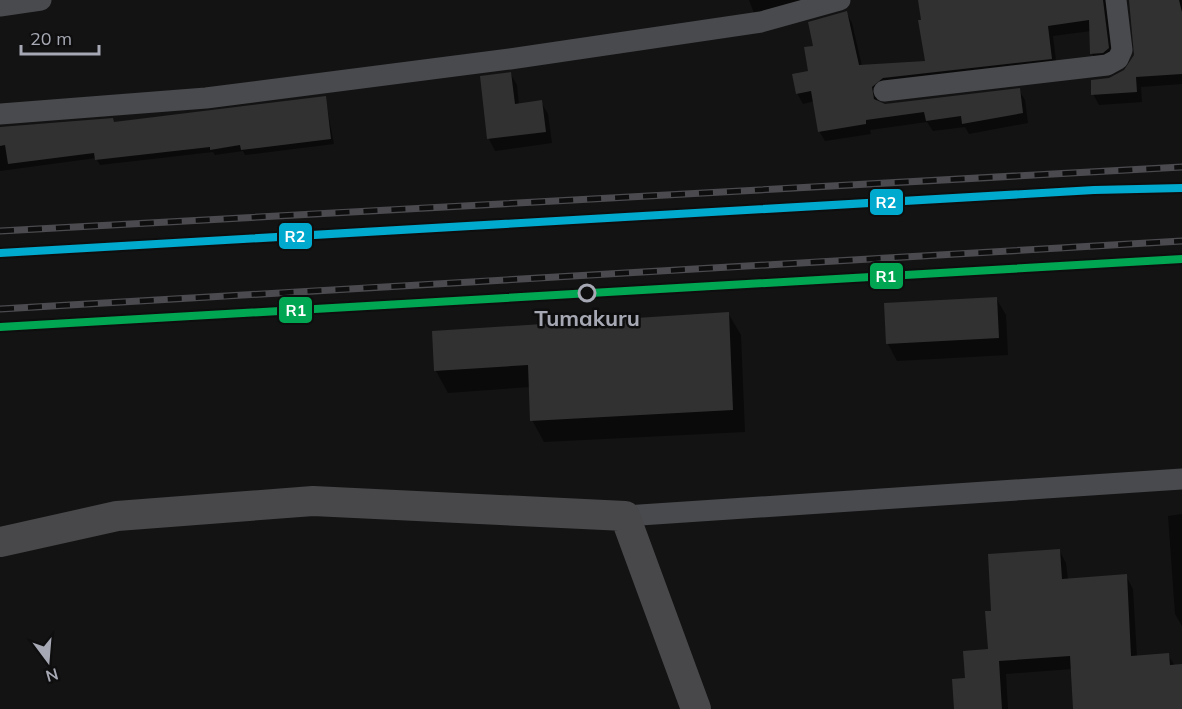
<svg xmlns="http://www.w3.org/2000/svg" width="1182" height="709" font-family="Mulish,sans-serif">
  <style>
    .shadow { fill: #0007 }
    .building { fill: #313132 }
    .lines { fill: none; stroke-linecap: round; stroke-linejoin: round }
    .street { stroke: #494a4d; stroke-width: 21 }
    .secondary { stroke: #48484a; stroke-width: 30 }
    .rail-casing { stroke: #4b4b4f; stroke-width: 7 }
    .rail { stroke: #0e0e0f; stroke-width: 4.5; stroke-dasharray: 14; stroke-linecap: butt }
    .rail-1-casing { stroke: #0e0e0f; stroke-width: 12 }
    .rail-2-casing { stroke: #0e0e0f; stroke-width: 12 }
    .rail-1 { stroke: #00a651; stroke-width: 8 }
    .rail-2 { stroke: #00a9ce; stroke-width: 8 }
    .stop-dot { fill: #0e0e0f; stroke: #a6a8b3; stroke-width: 3 }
    .labels { text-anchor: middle; stroke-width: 5; stroke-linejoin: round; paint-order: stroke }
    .stop-label { font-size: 22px; font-weight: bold; fill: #a6a8b3; stroke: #0e0e0f }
    .line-badge { stroke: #0e0e0f; stroke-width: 2 }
    .badge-label { font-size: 16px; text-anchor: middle; font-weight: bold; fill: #fff }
  </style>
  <rect width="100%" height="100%" fill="#131314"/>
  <!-- shadow -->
  <g class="shadow">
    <polygon points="749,0 838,0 757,21"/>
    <polygon points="919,0 1118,0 1114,59 1098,64 1092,54 1091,31 1053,36 1057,69 877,97 878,102 885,105 1019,90 1025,100 1028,123 969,134 965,127 933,131 927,122 870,130 871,134 825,141 819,131 815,101 803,104 797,93 810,72 815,47 846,12 852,23 862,66 926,62"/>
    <polygon points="1130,0 1182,0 1182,84 1141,87 1142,102 1099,105 1093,94 1109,79 1125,71 1135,55"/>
    <polygon points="510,73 517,85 519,105 541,102 548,114 552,143 495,151 489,139 481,77"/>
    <polygon points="325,97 334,144 245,155 243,151 215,155 213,152 100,165 96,158 0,171 0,128 115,124"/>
    <polygon points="996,298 1006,315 1008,355 897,361 888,344"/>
    <polygon points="728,313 741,335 745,432 544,442 532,420 530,387 448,393 436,371"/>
    <polygon points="1182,514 1182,626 1175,614 1168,516"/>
    <polygon points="1059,550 1066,563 1068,580 1126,576 1133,589 1137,657 1168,655 1175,666 1182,666 1182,709 1074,709 1072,669 1006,674 1008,709 956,709 966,680 989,651 993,612"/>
  </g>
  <!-- building -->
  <g class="building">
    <polygon points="918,0 1103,0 1109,48 1103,53 1090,54 1089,20 1048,26 1052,59 883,78 872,87 874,99 885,104 1020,88 1023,113 962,124 961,116 926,121 924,112 866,120 866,124 818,132 811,91 796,94 792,74 808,71 804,47 813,46 808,22 847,11 859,65 925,61 918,20 921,20"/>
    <polygon points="1129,0 1179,0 1182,12 1182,74 1136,77 1137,92 1091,95 1091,80 1109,78 1124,70 1134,55"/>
    <polygon points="511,72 515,104 542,100 546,132 487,139 480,76"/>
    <polygon points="326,96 331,139 241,150 240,145 210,150 210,147 95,160 94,153 8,164 5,145 0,146 0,127 113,118 114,122"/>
    <polygon points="997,297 999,338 886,344 884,303"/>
    <polygon points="729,312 733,410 530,421 528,365 434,371 432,331"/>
    <polygon points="1060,549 1062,579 1127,574 1131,656 1169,653 1170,665 1182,664 1182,709 1073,709 1070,656 999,661 1002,709 954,709 952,679 965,678 963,651 988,649 985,611 991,611 988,554"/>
  </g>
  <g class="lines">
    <!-- street -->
    <g class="street">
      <polyline points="0,6 41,0"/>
      <polyline points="884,91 1107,65 1118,59 1122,50 1116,0"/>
      <polyline points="0,114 206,98 510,59 761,22 840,0"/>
      <polyline points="625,516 1182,479"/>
    </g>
    <!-- secondary -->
    <polyline class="secondary" points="0,542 117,516 313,501 625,516 696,709"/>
    <!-- rail casing -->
    <g class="rail-casing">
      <g id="rail">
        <polyline points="0,231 1182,167"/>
        <polyline points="0,309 1182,241"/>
        <polyline points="0,327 1182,259"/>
      </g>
    </g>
    <!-- rail -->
    <use href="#rail" class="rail"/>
    <!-- rail-1 casing -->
    <g class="rail-1-casing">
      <polyline id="rail-1" points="0,327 1182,259"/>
    </g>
    <!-- rail-2 casing -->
    <g class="rail-2-casing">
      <polyline id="rail-2" points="0,253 1094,190 1182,188"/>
    </g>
    <!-- rail-1 -->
    <use href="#rail-1" class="rail-1"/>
    <!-- rail-2 -->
    <use href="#rail-2" class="rail-2"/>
  </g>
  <!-- markers -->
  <circle class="stop-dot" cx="587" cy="293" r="8"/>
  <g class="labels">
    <!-- stop labels -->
    <g class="stop-label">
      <text x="587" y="326">Tumakuru</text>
    </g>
  </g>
  <g class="line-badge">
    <rect x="869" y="188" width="35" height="28" rx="6" fill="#00a9ce"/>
    <rect x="278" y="222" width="35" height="28" rx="6" fill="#00a9ce"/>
    <rect x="869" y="262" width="35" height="28" rx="6" fill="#00a651"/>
    <rect x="278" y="296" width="35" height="28" rx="6" fill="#00a651"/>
  </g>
  <g class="badge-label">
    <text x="886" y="208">R2</text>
    <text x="295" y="242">R2</text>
    <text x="886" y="282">R1</text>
    <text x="296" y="316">R1</text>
  </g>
  <!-- north arrow -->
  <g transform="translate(48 661) rotate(164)" stroke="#0e0e0f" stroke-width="4.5" paint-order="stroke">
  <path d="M0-4.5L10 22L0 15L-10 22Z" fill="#a6a8b3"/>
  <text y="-9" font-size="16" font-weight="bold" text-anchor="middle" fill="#a6a8b3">N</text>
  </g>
  <!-- scale -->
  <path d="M21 45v9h78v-9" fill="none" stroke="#a6a8b3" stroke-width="3"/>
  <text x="30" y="45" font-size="18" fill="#a6a8b3" stroke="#0e0e0f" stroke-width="4.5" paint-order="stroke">20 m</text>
</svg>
